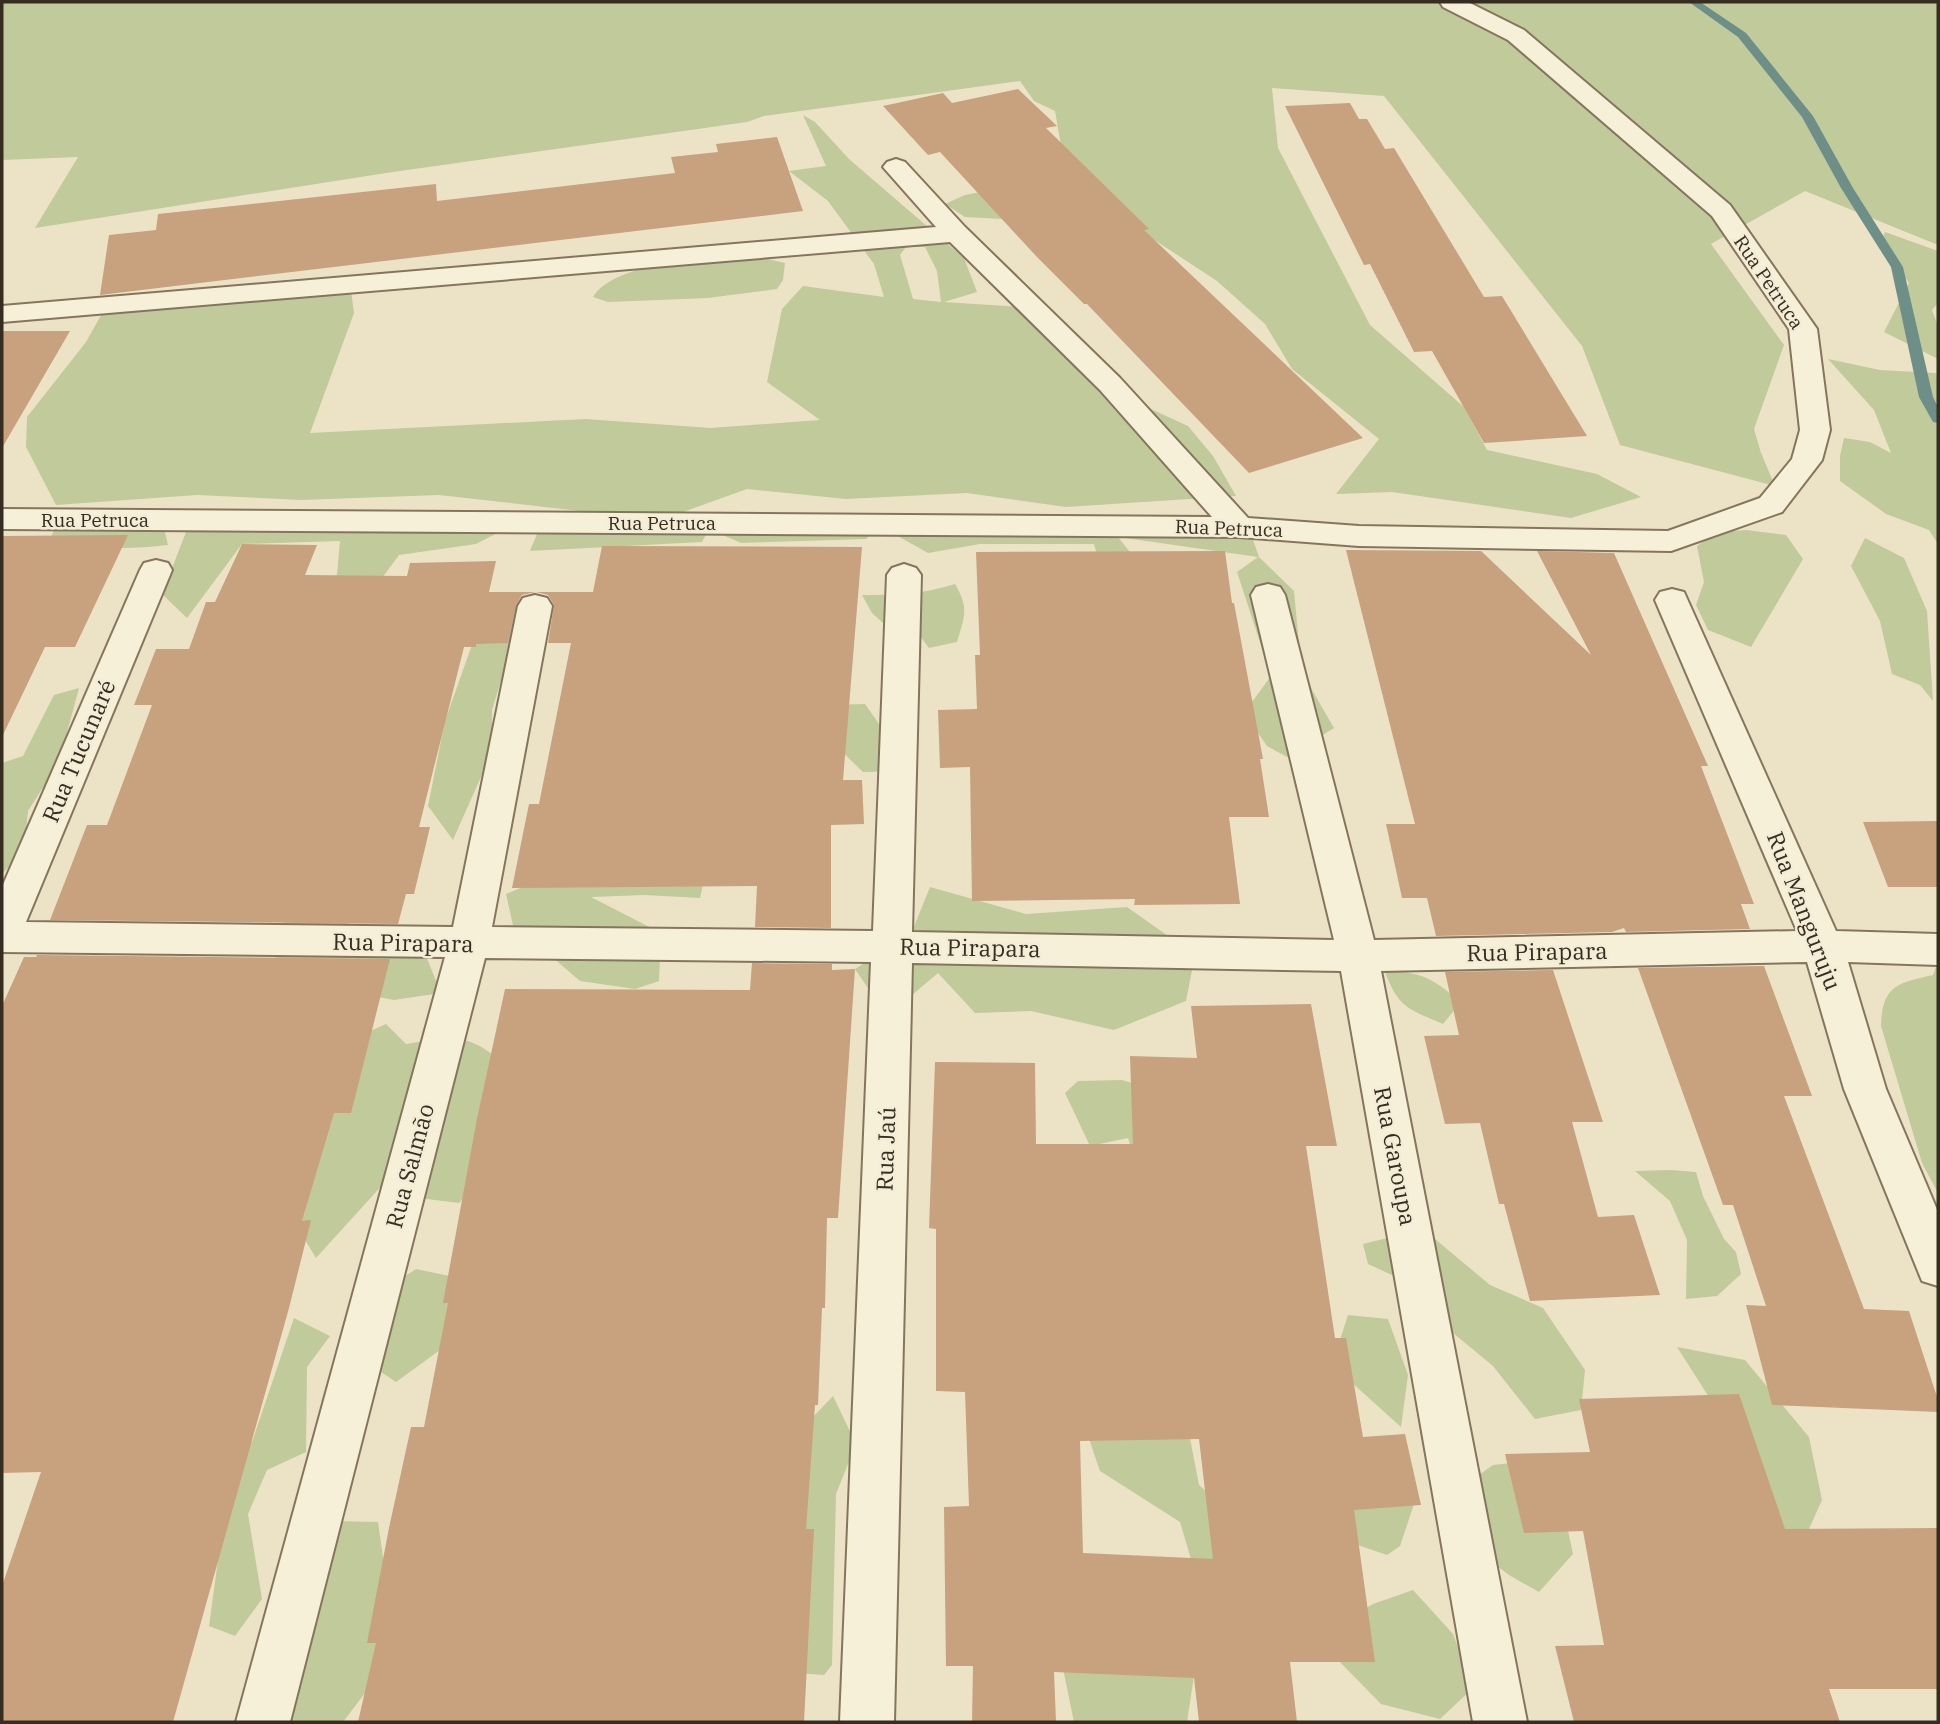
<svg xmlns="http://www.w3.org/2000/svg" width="1940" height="1724" font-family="'IBM Plex Serif',serif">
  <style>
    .green { fill: #c1ca9a; fill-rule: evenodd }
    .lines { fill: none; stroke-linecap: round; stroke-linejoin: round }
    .stream { fill: #6e8e88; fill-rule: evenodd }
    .building { fill: #c8a17e; fill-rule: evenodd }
    .minor-casing { stroke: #86755d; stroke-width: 4 }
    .minor { fill: #f7f0d9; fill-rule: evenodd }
    .labels { text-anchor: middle; stroke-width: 5; stroke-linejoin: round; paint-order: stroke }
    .far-street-label { font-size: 19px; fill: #372c20; stroke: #f4edd5 }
    .street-label { font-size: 23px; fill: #372c20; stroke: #f4edd5 }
  </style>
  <rect width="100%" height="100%" fill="#ece3c6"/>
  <!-- green -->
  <g class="green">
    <polygon points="2,2 1938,2 1938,245 1805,191 1711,244 1784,345 1754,429 1761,453 1775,486 1620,445 1582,346 1384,96 1272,88 1278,148 1370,325 1464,407 1487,450 1597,474 1641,497 1571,518 1392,492 1336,494 1379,439 1292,369 1265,324 1217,281 1156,241 1099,215 1063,157 1055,111 1034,101 1020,81 764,116 747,122 386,173 35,228 78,157 2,160"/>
    <path d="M803,115l12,7 34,37 115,99 13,34 -33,10 76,5 61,33 36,33 25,32 46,21 25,30 23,40 -170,11 -99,-14 -121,6 -99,-10 -64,23 -68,3 -176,-20 -138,5 -104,-5 -141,10 -30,-58 1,-30 59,-75 18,-32 247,-20 3,23 -44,120 275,-14 126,9 109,-8 -53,-38 15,-73 21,-23 81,11 -10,-33 -46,-63 -39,-30 37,-5zM906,247h19l12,24 4,31 -28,-3 -13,-44z"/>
    <polygon points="991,190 1002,219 965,217 945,204 965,195"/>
    <polygon points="1885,232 1938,251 1938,303 1932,310 1938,326 1938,359 1884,332 1909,283 1880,243"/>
    <path d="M754,256l31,7 -2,17 -6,9 -69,9 -100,4 -15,-5c24,-38 120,-37 161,-41z"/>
    <polygon points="1828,359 1880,370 1935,373 1938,376 1938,544 1929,530 1886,514 1840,481 1840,456 1844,438 1870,442 1891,453 1874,410"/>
    <path d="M105,508l57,12 6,25c-41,5 -78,4 -118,-5l9,-22z"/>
    <polygon points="240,519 503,530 476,544 399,555 365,601 336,585 340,541 242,544 187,618 162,594 186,532"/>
    <polygon points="650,521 879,527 866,539 741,543 709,529 702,542 530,551 537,534 563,526 591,528 616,533"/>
    <polygon points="1746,530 1786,535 1803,559 1751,647 1708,630 1696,605 1704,582 1697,546 1717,532"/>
    <polygon points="1202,532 1253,540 1259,557 1294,591 1300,655 1312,690 1334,728 1287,757 1267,746 1244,713 1271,676 1237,572 1258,557 1118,537 1161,591 1106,586 1094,544 980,544 928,553 896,535"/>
    <polygon points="1865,538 1904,558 1927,611 1933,701 1920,685 1892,674 1880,621 1851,566"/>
    <path d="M955,584c14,24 10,32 2,58l-28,6 -18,-24 -17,9 -22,-20 -10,-18c32,0 62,-1 93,-11z"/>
    <polygon points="520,592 511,648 492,710 492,752 453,840 428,806 445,721 486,605"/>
    <polygon points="79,688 59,762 28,811 24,852 2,874 2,763 23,756 54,695"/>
    <polygon points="865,704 912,771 863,772 830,740 827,705"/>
    <polygon points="705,876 700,898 645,895 591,897 661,933 659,981 635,989 580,981 538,945 517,943 506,894 541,879"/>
    <polygon points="930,887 1026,914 1127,907 1195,955 1186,1001 1114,1030 1031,1011 975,1013 938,973 893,1011 872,994 855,969 911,934"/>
    <polygon points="291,900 426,956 441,993 394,1000 336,989 270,990 277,944"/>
    <path d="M1938,961v232l-16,-30 -41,-137c1,-40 16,-43 52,-51z"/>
    <path d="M1385,972c36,-2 49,8 76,30l-18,22c-34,-15 -44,-15 -58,-52z"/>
    <path d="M386,1024l20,20c59,-10 67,-9 111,32l-9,74 -49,53 -40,-5 -34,-16 -69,76 -20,-33 8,-10 42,-173z"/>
    <polygon points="1122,1080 1144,1087 1139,1172 1128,1138 1090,1146 1065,1093 1078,1081"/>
    <polygon points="1671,1170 1696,1172 1703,1196 1724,1239 1736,1252 1741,1274 1717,1296 1686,1299 1687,1240 1670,1201 1635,1171"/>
    <polygon points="1423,1229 1490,1285 1543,1308 1585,1370 1581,1410 1535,1419 1493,1366 1453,1333 1431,1293 1368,1264 1363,1244"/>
    <polygon points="416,1269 474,1281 440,1350 396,1382 378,1370 387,1288"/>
    <polygon points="1348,1315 1388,1319 1408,1375 1401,1427 1340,1372 1339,1343"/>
    <polygon points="294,1318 330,1336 307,1367 306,1452 267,1470 248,1514 262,1599 235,1636 209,1626 219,1553 202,1458 252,1442"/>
    <polygon points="1677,1347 1745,1360 1809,1437 1822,1500 1788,1576 1714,1405"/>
    <polygon points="1246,1376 1416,1498 1400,1546 1387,1555 1299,1525"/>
    <polygon points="833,1396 856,1444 836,1494 832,1665 824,1675 780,1672 787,1444"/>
    <polygon points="1085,1427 1188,1428 1199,1485 1254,1534 1198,1649 1187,1722 1074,1722 1060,1654 1199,1586 1180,1522 1100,1471"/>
    <polygon points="1529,1461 1564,1512 1573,1554 1539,1592 1509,1575 1481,1554 1469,1482 1493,1465"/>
    <polygon points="335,1521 378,1522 391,1613 394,1655 343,1722 274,1722 283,1625"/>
    <polygon points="1413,1590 1453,1634 1473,1688 1440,1719 1381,1704 1336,1658 1341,1622 1373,1604"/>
  </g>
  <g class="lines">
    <!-- stream -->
    <polygon class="stream" points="1689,2 1700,2 1746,33 1813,116 1853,188 1903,267 1933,397 1938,407 1938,423 1933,422 1919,397 1891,267 1841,188 1802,117 1738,37"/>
  </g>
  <!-- building -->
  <g class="building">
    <polygon points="1018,89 1057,126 1046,128 1149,229 1144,230 1363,438 1249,473 1087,304 1084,304 1036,256 940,152 928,155 883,106 943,93 952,103"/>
    <polygon points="1350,103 1359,119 1367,119 1385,149 1394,148 1484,297 1502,296 1587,436 1484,443 1432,351 1414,352 1370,264 1364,265 1285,106"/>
    <polygon points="777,137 803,211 100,295 109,235 156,230 158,214 436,184 437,201 675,173 671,157 718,152 716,144"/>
    <polygon points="2,331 70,331 2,448"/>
    <polygon points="128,535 75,647 45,647 2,737 2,536"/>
    <polygon points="242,544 317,545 305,575 407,576 410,563 496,561 489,592 593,592 602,546 862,547 843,780 862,780 864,824 831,825 831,928 755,927 757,886 512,888 529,804 539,804 571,643 548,643 554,605 548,595 536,592 522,595 516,605 508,643 476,644 476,647 464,647 419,827 430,827 414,894 406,894 398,924 50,920 87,825 107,825 152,705 134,705 156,649 189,649 206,602 215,602"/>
    <polygon points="1346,550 1481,551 1591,655 1537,551 1614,553 1708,766 1701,766 1754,904 1741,904 1750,929 1626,932 1624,928 1612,932 1436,936 1427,898 1402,898 1386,824 1415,824"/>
    <polygon points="1225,551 1232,603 1234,603 1263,759 1260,759 1269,817 1229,817 1240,904 1134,905 1135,899 972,901 970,767 940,768 938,710 977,709 975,655 980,655 976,552"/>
    <polygon points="1938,821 1938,887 1888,887 1863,822"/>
    <polygon points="37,955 390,959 351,1113 334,1113 302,1221 311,1220 289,1308 173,1722 2,1722 2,1586 41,1472 2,1473 2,1006 24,957 36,957"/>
    <polygon points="752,963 832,964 832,970 855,969 838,1218 827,1218 825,1308 822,1308 818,1405 815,1405 806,1529 814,1529 804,1722 358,1722 376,1643 367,1643 389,1528 411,1427 424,1427 448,1303 443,1303 477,1119 505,989 750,990"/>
    <polygon points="1764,966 1812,1096 1784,1096 1864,1309 1909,1311 1938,1400 1938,1412 1772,1405 1746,1305 1766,1306 1733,1205 1723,1205 1638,968"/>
    <polygon points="1553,970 1603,1122 1572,1122 1598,1217 1634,1215 1660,1295 1530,1301 1504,1204 1499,1204 1480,1123 1445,1124 1424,1036 1459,1035 1445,972"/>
    <path d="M1311,1004l26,142h-31l29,192h11l17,99 42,-3 16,71 -67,5 21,152h-85l7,60h-98l-5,-44 -140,-6 2,50h-84l1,-56h-27l-2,-159 25,-1 -4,-114 -29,-1v-162l-7,-1 6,-166 100,1 1,81h97l-3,-88 67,2 -6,-52zM1199,1439l14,120 -130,-6 -3,-112z"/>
    <polygon points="1739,1394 1785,1529 1938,1528 1938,1689 1829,1689 1840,1722 1574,1722 1555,1646 1604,1645 1583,1531 1524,1533 1505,1454 1590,1452 1579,1399"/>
  </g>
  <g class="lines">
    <!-- minor casing -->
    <g class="minor-casing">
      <g id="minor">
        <polygon points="1440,2 1468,2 1524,30 1730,205 1817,329 1830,430 1822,460 1782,512 1671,551 1359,546 1239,537 2,529 2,509 1212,517 1100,390 950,242 2,322 2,306 936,227 883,167 887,162 896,159 905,162 965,227 1120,378 1248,518 1359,526 1668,531 1760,498 1792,459 1800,430 1789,329 1712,216 1508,40 1443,7"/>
        <polygon points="156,560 168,563 172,570 26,922 453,927 518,606 523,598 535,595 547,598 552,606 492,927 873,931 887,575 892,568 904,564 916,568 921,575 912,932 1334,940 1251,595 1256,587 1268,584 1280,587 1285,595 1374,940 1797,931 1655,600 1660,592 1672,589 1684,592 1836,931 1938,934 1938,965 1848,962 1886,1089 1938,1212 1938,1286 1922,1281 1844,1089 1807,962 1381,971 1527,1722 1473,1722 1341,971 912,963 894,1722 840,1722 871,962 485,958 290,1722 236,1722 445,957 2,952 2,887 140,570 144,563"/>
      </g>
    </g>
    <!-- minor -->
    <use href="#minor" class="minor"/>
  </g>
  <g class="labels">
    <!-- far-street labels -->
    <g class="far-street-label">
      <text transform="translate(1769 282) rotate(56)" y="7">Rua Petruca</text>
      <text x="95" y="527">Rua Petruca</text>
      <text x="662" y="530">Rua Petruca</text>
      <text transform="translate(1229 528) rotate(2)" y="7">Rua Petruca</text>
    </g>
    <!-- street labels -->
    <g class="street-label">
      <text transform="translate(79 751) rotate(-67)" y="8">Rua Tucunaré</text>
      <text transform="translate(1804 911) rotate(69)" y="8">Rua Manguruju</text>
      <text transform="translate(403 943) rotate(1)" y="8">Rua Pirapara</text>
      <text transform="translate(970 948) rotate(1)" y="8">Rua Pirapara</text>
      <text transform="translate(1537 952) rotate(-1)" y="8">Rua Pirapara</text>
      <text transform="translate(886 1149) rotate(-88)" y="8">Rua Jaú</text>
      <text transform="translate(1395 1156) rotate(79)" y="8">Rua Garoupa</text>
      <text transform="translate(410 1166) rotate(-75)" y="8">Rua Salmão</text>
    </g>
  </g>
  <!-- border -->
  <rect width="1940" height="1724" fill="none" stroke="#372c20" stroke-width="7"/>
</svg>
